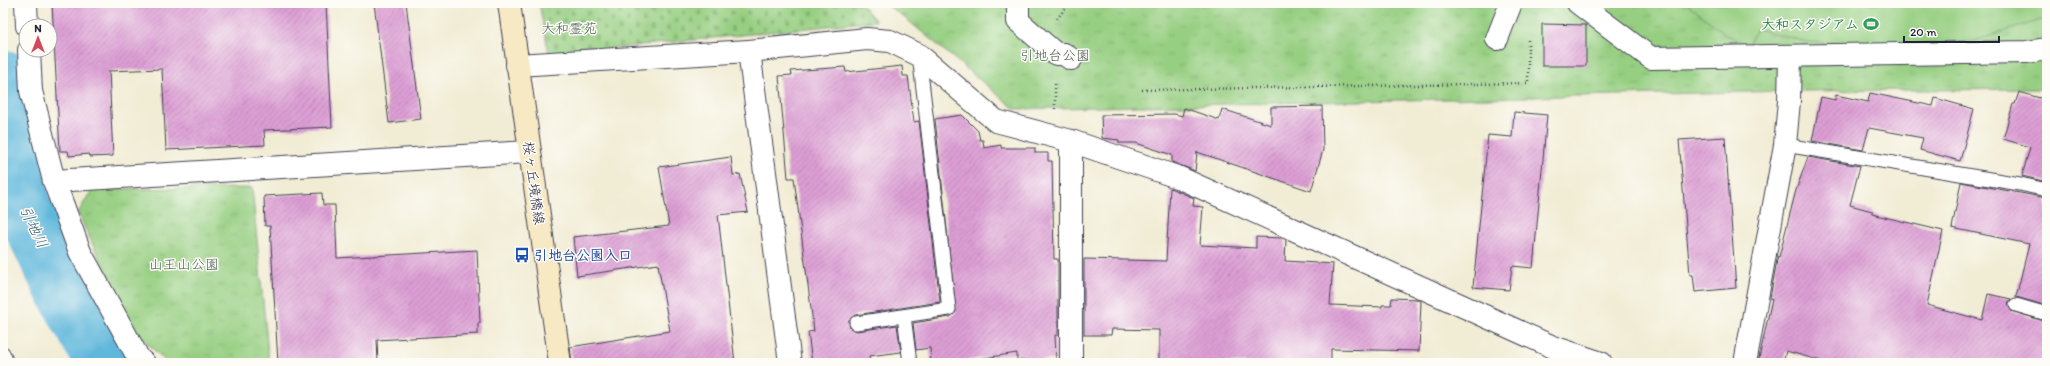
<svg xmlns="http://www.w3.org/2000/svg" width="2050" height="366" font-family="Itim,'Klee One',sans-serif">
  <style>
    .grass { fill: url(#grass-tufts); stroke: #5c785e }
    .cemetery { fill: url(#cemetery-stones); stroke: #5c785e }
    .pitch { fill: #97cf82; stroke: #5c785e }
    .lines { fill: none; stroke-linecap: round; stroke-linejoin: round }
    .river { stroke: #5eb7dc; stroke-width: 57 }
    .building { fill: url(#building-hatch) }
    .lane-casing { stroke: #414052; stroke-width: 15 }
    .street-casing { stroke: #414052; stroke-width: 24 }
    .secondary-casing { stroke: #414052; stroke-width: 24 }
    .path { stroke: #414052; stroke-width: 2.5; stroke-dasharray: 1 3; stroke-linecap: butt }
    .lane { stroke: #fff; stroke-width: 13 }
    .street { stroke: #fff; stroke-width: 22 }
    .secondary { stroke: #f6e9c3; stroke-width: 22 }
    .labels { text-anchor: middle; stroke-width: 3; stroke-linejoin: round; paint-order: stroke }
    .leisure-label { font-size: 14px; font-weight: bold; fill: #27864d; stroke: #fdfcf7; text-anchor: end }
    .park-label { font-size: 14px; fill: #4b5f54; stroke: #fdfcf7 }
    .street-label { font-size: 14px; fill: #22223b; stroke: #fdfcf7 }
    .transit-label { font-size: 14px; font-weight: bold; fill: #164399; stroke: #fdfcf7; text-anchor: start }
    .water-label { font-size: 15px; font-style: italic; fill: #3a5e7b; stroke: #fdfcf7 }
  </style>
  <defs>
    <pattern id="grass-tufts" width="24" height="20" patternUnits="userSpaceOnUse"><rect width="24" height="20" fill="#97cf82"/><path d="M3 7l-1-3M5 7V3M7 7l1-3M15 17l-1-3M17 17v-4M19 17l1-3" fill="none" stroke="#82b171"/></pattern>
    <pattern id="cemetery-stones" width="16" height="16" patternUnits="userSpaceOnUse"><rect width="16" height="16" fill="#97cf82"/><path d="M2 7V4a2 2 0 0 1 4 0v3zM10 15v-3a2 2 0 0 1 4 0v3z" fill="#82b171"/></pattern>
    <pattern id="building-hatch" width="6" height="6" patternUnits="userSpaceOnUse"><rect width="6" height="6" fill="#dd9fd5"/><path d="M-1 1l2-2M0 6l6-6M5 7l2-2" fill="none" stroke="#b381ae"/></pattern>
  </defs>
  <rect width="100%" height="100%" fill="#fdfcf7"/>
  <filter id="ink" filterUnits="userSpaceOnUse"><feTurbulence type="fractalNoise" baseFrequency=".025" numOctaves="2"/><feDisplacementMap in="SourceGraphic" scale="8" xChannelSelector="R" yChannelSelector="G"/><feConvolveMatrix kernelMatrix="1 2 1 2 8 2 1 2 1" color-interpolation-filters="sRGB"/></filter>
  <filter id="wash" filterUnits="userSpaceOnUse"><feTurbulence type="fractalNoise" baseFrequency=".012" numOctaves="4" result="noise"/><feDisplacementMap in="SourceGraphic" scale="16" xChannelSelector="R" yChannelSelector="G"/><feGaussianBlur stdDeviation="0.9" result="paint"/><feColorMatrix in="noise" values="0 0 0 0 0 0 0 0 0 0 0 0 0 0 0 0 0 1.4 0 .05"/><feComposite in="paint" operator="in"/></filter>
  <g filter="url(#wash)">
    <rect width="100%" height="100%" fill="#f1ecd4"/>
    <!-- grass -->
    <g class="grass">
      <polygon points="884,3 2047,3 2047,89 1790,91 1015,109 905,18"/>
      <polygon points="252,188 269,363 167,363 132,328 78,213 92,189"/>
    </g>
    <!-- cemetery -->
    <polygon class="cemetery" points="539,3 860,3 876,21 549,55"/>
    <!-- pitch -->
    <polygon class="pitch" points="1686,3 2047,3 2047,18 1971,42 1887,46 1807,42 1757,29 1748,45 1725,34"/>
    <g class="lines">
      <!-- river -->
      <polyline class="river" points="3,78 6,118 22,205 59,281 104,363"/>
    </g>
    <g id="blocks">
      <!-- building -->
      <g class="building">
        <polygon points="52,3 326,3 332,127 264,130 265,145 166,150 162,69 109,71 113,156 90,157 89,154 69,156 68,151 60,151"/>
        <polygon points="374,3 406,3 421,119 389,123"/>
        <polygon points="1542,24 1586,25 1586,66 1542,66"/>
        <polygon points="902,66 903,76 908,76 914,122 919,121 940,302 855,315 849,320 850,328 857,331 897,325 901,352 869,356 870,361 851,363 812,363 808,332 814,331 794,178 788,178 779,76 792,75 791,71 845,67 846,72"/>
        <polygon points="2019,92 2047,100 2047,182 2022,176 2030,147 2003,139 2013,104 2015,104"/>
        <polygon points="1870,93 1933,106 1935,98 1974,109 1960,161 1920,150 1923,138 1869,128 1863,150 1812,141 1821,97 1835,100 1836,95 1868,102"/>
        <polygon points="1322,106 1323,150 1311,191 1197,152 1195,171 1172,162 1172,155 1136,143 1119,143 1119,140 1102,138 1101,115 1175,114 1182,116 1184,108 1219,120 1222,109 1271,125 1271,107"/>
        <polygon points="1514,112 1547,115 1533,268 1512,266 1509,290 1473,287 1488,135 1512,137"/>
        <polygon points="962,115 978,131 980,140 983,140 984,148 1001,145 1001,148 1035,148 1035,153 1048,153 1048,161 1052,161 1054,259 1058,259 1058,335 1055,335 1056,360 1017,361 1017,353 964,361 964,363 931,363 930,348 916,350 913,323 950,317 956,312 935,119"/>
        <polygon points="1725,137 1736,288 1695,292 1693,275 1690,275 1679,140"/>
        <polygon points="731,157 733,175 740,174 748,212 718,215 735,363 572,363 570,347 670,331 658,264 577,276 573,237 669,226 659,167"/>
        <polygon points="1808,157 1860,166 1850,205 1872,211 1872,214 1943,231 1927,305 1982,320 1988,294 2011,299 2008,303 2011,311 2047,322 2047,363 1829,363 1786,351 1783,363 1758,363 1772,299 1770,298 1777,260 1778,256 1779,257 1796,190"/>
        <polygon points="1961,182 2047,198 2047,306 2016,297 2029,244 1952,228"/>
        <polygon points="1170,188 1194,198 1193,206 1203,207 1200,245 1256,248 1256,237 1283,238 1286,240 1285,261 1333,264 1330,305 1382,307 1382,305 1391,305 1392,298 1416,299 1421,301 1419,351 1331,349 1331,363 1159,363 1159,330 1112,329 1111,335 1084,335 1084,259 1166,261"/>
        <polygon points="322,193 323,205 335,205 337,258 477,250 480,323 478,323 478,334 377,340 378,363 278,363 270,226 265,226 264,196"/>
      </g>
    </g>
  </g>
  <g filter="url(#ink)">
    <use href="#blocks" fill-opacity="0" stroke="#414052" stroke-width="1"/>
    <g class="lines">
      <!-- lane casing -->
      <g class="lane-casing">
        <g id="lane">
          <polyline points="1785,145 2020,184 2047,190"/>
          <polyline points="2016,305 2047,314"/>
          <polyline points="904,316 910,363"/>
          <polyline points="856,323 949,309 919,55"/>
          <polyline points="3,353 7,363"/>
        </g>
      </g>
      <!-- street casing -->
      <g class="street-casing">
        <g id="street">
          <polyline points="26,3 27,26"/>
          <polyline points="1018,3 1018,21 1056,54 1064,54 1071,59"/>
          <polyline points="1578,3 1651,58 2027,52 2047,49"/>
          <polyline points="1497,39 1511,3"/>
          <polyline points="29,50 31,91 54,181 80,252 139,359 144,363"/>
          <polyline points="749,51 790,363"/>
          <polyline points="517,65 749,51 867,39 890,41 919,55 996,121 1071,141 1180,178 1553,347 1601,363"/>
          <polyline points="1071,141 1071,363"/>
          <polyline points="54,181 529,152"/>
          <polyline points="1745,363 1785,145 1789,101 1790,57"/>
        </g>
      </g>
      <!-- secondary casing -->
      <g class="secondary-casing">
        <polyline id="secondary" points="509,3 560,363"/>
      </g>
      <!-- path -->
      <g class="path">
        <polyline points="1057,19 1067,6 1079,3"/>
        <polyline points="1142,90 1528,83 1528,40"/>
        <polyline points="1055,109 1055,82"/>
      </g>
      <!-- lane -->
      <use href="#lane" class="lane"/>
      <!-- street -->
      <use href="#street" class="street"/>
      <!-- secondary -->
      <use href="#secondary" class="secondary"/>
    </g>
  </g>
  <!-- icons -->
  <defs>
    <g id="stadium-bare" transform="scale(1.2)"><path d="M0-5a6.5 5 0 1 0 0 10a6.5 5 0 1 0 0-10ZM-3.5-1.8h7v3.6h-7Z" fill="#2e9e5b" stroke="#fdfcf7" stroke-width="2.5" paint-order="stroke"/></g>
    <g id="bus-bare" transform="scale(1.2)"><path d="M-5-6H5V4H4V6H2V4H-2V6H-4V4H-5ZM-3.5-4V0h7V-4ZM-3.5 1.2v1.5H-2V1.2ZM2 1.2v1.5H3.5V1.2Z" fill="#1a4fb4" stroke="#fdfcf7" stroke-width="2.5" paint-order="stroke"/></g>
  </defs>
  <g fill-rule="evenodd">
    <use href="#stadium-bare" x="1871" y="24"/>
    <use href="#bus-bare" x="522" y="255"/>
  </g>
  <g class="labels">
    <!-- leisure labels -->
    <g class="leisure-label">
      <text x="1859" y="29">大和スタジアム</text>
    </g>
    <!-- park labels -->
    <g class="park-label">
      <text x="569" y="33">大和霊苑</text>
      <text x="1055" y="60">引地台公園</text>
      <text x="184" y="269">山王山公園</text>
    </g>
    <!-- street labels -->
    <g class="street-label">
      <text transform="translate(534 183) rotate(82)" y="5">桜ヶ丘境橋線</text>
    </g>
    <!-- transit labels -->
    <g class="transit-label">
      <text x="534" y="260">引地台公園入口</text>
    </g>
    <!-- water labels -->
    <g class="water-label">
      <text transform="translate(34 227) rotate(64)" y="5">引地川</text>
    </g>
  </g>
  <!-- margin -->
  <rect width="2050" height="366" fill="none" stroke="#fdfcf7" stroke-width="16"/>
  <!-- north arrow -->
  <g transform="translate(38 38)"><circle r="19" fill="#fdfcf7" stroke="#a5a5ac"/>
  <path d="M0-3L7 15L0 10L-7 15Z" fill="#d1495b"/>
  <text y="-6" font-size="11" font-weight="bold" text-anchor="middle" fill="#22223b">N</text>
  </g>
  <!-- scale -->
  <path d="M1904 36v6h95v-6" fill="none" stroke="#22223b" stroke-width="2"/>
  <text x="1910" y="36" font-size="12" fill="#22223b" stroke="#fdfcf7" stroke-width="3" paint-order="stroke">20 m</text>
</svg>
